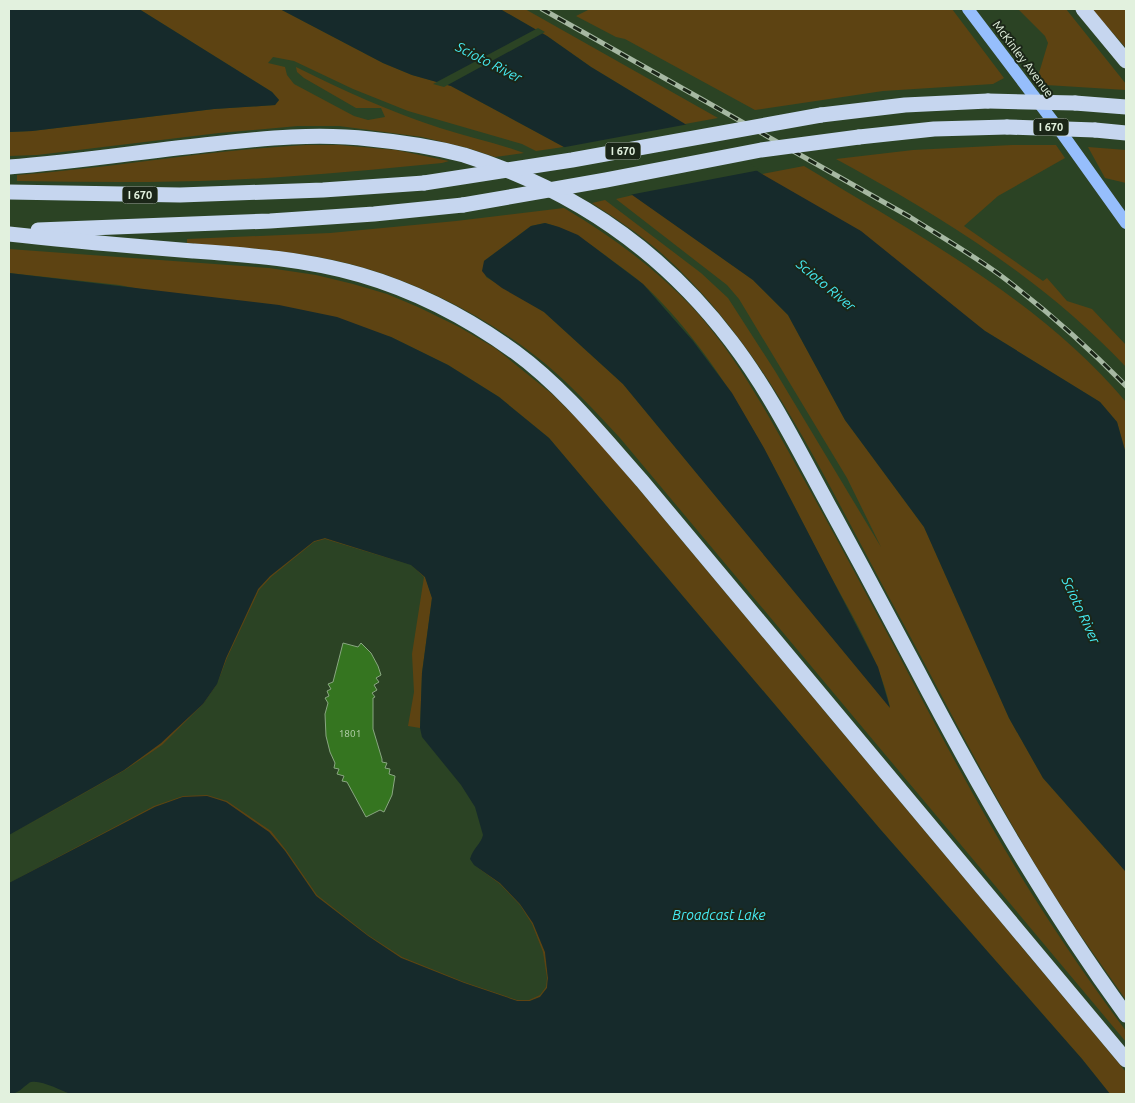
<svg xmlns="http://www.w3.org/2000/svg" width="1135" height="1103" font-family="Ubuntu,sans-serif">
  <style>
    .green { fill: #5d4312; fill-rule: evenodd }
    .water { fill: #162a2b }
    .pier { fill: #2b4324 }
    .building { fill: #357520; stroke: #89a681 }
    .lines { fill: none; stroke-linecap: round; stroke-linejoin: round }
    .primary { stroke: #96befc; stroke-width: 12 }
    .motorway { stroke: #c6d6ef; stroke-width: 15 }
    .rail-casing { stroke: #a6b8a2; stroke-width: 5 }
    .rail { stroke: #1b2618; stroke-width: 3; stroke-dasharray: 9; stroke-linecap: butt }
    .motorway-bridge { stroke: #c6d6ef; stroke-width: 15 }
    .labels { text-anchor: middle; stroke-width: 4; stroke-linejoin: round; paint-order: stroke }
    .number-label { font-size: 10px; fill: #b7d2ae }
    .shield { fill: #1b2618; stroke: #a6b4a3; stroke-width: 1 }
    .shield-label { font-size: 11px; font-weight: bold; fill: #e2f1de }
    .street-label { font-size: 12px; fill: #e2f1de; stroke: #1b2618 }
    .water-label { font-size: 14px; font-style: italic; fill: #46ebf2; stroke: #1b2618 }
  </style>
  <rect width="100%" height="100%" fill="#2b4324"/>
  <!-- green -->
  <g class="green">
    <path d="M139,9h141l103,54 29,12 39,11 113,61 -28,4 -14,-7 -114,-33 -55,-22 -59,-28 -21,-4 -5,6 17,4 2,8 7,9 60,32 14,4 17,-3 -4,-9h-25l-52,-30 -7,-6 -1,-5c46,23 95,45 144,61 28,9 57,15 84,25l-29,4 -27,-9 -46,-11 -83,-11h-41l-79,7 -182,22 -28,1v-24l23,-1 182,-22 61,-4 4,-5 -7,-8z"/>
    <polygon points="500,9 525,9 718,118 685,124 591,67 547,36"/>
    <polygon points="590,9 952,9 1004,78 993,84 883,91 755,110 625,39 616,37 576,16"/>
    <polygon points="1018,9 1066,9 1126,84 1126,90 1046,85 1039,73 1048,43 1045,36"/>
    <polygon points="1092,9 1126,9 1126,48"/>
    <path d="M306,145h33l57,5 53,11 -7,2c-72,7 -143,14 -216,17 -69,3 -139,2 -209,1v-6c97,-7 192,-25 289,-30z"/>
    <path d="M1012,145h44l9,13 -67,38 -34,30 79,55 4,-3 20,23 25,8 34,36v22c-82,-87 -185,-151 -290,-208l77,-9z"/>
    <polygon points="1088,147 1126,150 1126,183 1105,178"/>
    <path d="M804,166c113,69 235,133 322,236v52l-9,-32 -17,-20 -115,-71 -223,-157z"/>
    <path d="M633,195l120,85 35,35 57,105 79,107 85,191 34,60 83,94v128c-22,-32 -45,-63 -66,-96 -58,-90 -106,-186 -157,-281 -21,-38 -41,-77 -62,-116 -49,-93 -101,-185 -182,-256 -21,-18 -44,-33 -67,-48l13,-3 96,73 27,25 47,73 106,176 -34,-69 -108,-179 -12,-14 -111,-86z"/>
    <path d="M564,208c47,28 90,59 128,99 44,48 74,104 105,160 33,59 65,119 97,179 31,59 62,119 96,178 41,72 87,141 136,207v11l-506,-604c-27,-29 -55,-60 -87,-84 -50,-38 -106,-67 -165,-85 -58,-18 -121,-21 -181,-26v-4l143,-6 126,-12zM545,223c27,7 47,22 69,39 10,7 21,15 30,23 79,74 129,180 178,275 24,46 57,96 68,147l-267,-323 -79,-72 -58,-35 -2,-16 47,-35z"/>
    <polygon points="9,249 269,268 316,275 353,284 387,294 418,307 459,327 495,348 552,394 596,438 1126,1072 1126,1094 1110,1094 1082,1059 880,829 549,438 499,397 448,365 391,337 119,285 9,273"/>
    <polygon points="325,538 411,565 425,577 432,598 422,673 420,728 408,726 414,692 412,654 424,577 411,565 325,539 314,542 271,577 259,590 227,658 217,684 203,704 162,745 125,770 9,836 124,770 161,743 217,684 226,658 258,589 270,576 314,541"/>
    <polygon points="207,795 227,801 271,831 286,850 317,895 368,935 402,957 464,982 517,1000 529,1000 540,995 546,987 547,978 543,952 532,924 520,905 500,884 474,865 470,859 472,850 470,859 474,865 500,883 520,904 533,923 545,952 548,978 547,988 540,997 530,1001 517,1001 464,983 401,958 368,936 316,896 285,851 269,832 183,797 155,807 9,883 154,806 183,796"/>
  </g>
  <!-- water -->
  <g class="water">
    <polygon points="9,9 139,9 272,92 279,100 275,105 214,109 32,131 9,132"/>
    <polygon points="280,9 500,9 547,36 591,67 685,124 762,174 861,231 985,331 1100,402 1117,422 1126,454 1126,872 1043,778 1009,718 924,527 845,420 788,315 753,280 564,147 451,86 412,75 383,63"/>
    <polygon points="545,223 559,227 578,235 643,284 693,341 732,393 764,448 878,667 890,708 623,384 544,312 502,288 486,276 482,271 484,261 531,226"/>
    <path d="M9,273l270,32 58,12 54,20 57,28 51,32 50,41 331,391 202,230 28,35h-1039c-10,-3 -33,-16 -42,-11 -7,5 -11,11 -20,11v-211l146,-76 28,-10 24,-1 19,6 43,30 16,19 31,45 52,40 33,22 63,25 53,18h13l10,-4 7,-9 1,-10 -3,-26 -12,-29 -13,-19 -20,-21 -26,-18 -4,-6c3,-11 11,-15 13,-24l-8,-28 -14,-22 -39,-48 -2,-9 2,-55 10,-75 -7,-21 -14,-12 -86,-27 -11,3 -44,35 -12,13 -32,69 -9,26 -14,20 -42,39 -37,27 -115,65z"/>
  </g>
  <!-- pier -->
  <g class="pier">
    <polygon points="538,28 545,32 444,87 433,84"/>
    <polygon points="689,124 760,170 629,195 560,148"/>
  </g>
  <!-- building -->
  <polygon class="building" points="343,643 358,647 361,643 371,653 378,666 381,675 376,678 379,682 374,685 377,690 372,693 375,697 373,698 373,729 382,759 382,762 387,763 385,768 390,769 389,774 395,776 392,795 384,812 380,810 366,817 347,782 342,781 344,776 337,774 339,769 334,768 335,763 330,752 326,736 325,714 328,703 325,698 329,696 327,691 331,689 328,684 333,682"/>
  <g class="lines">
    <!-- primary -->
    <polyline class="primary" points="968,9 1061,132 1126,223"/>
    <!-- motorway -->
    <g class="motorway">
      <polyline points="1083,9 1126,61"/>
      <polyline points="1075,103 1126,107"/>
      <polyline points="821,115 905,105 988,101"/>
      <polyline points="1095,130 1126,133"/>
      <polyline points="859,137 934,129 1007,127"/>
      <path d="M9,167c68,-5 136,-16 204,-23 52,-6 105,-11 157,-5 31,3 64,8 94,16 109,34 198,95 267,186 39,51 67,108 97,163 29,53 58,107 86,160 64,122 131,240 212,351"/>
      <polyline points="9,192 180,195 323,190 424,183"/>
      <polyline points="38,230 270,221 374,214 463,205"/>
      <path d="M9,234c61,7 122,12 184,17 56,4 113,8 168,24 55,16 107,43 154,77 49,36 87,84 127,129l484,579"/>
    </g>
    <!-- rail casing -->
    <g class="rail-casing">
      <path id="rail" d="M542,9l368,208c30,19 61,37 90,58 45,34 87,71 126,111"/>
    </g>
    <!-- rail -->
    <use href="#rail" class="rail"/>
    <!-- motorway-bridge -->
    <g class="motorway-bridge">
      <polyline points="988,101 1075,103"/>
      <polyline points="1007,127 1095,130"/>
      <polyline points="424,183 572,160 821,115"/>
      <polyline points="463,205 606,180 761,150 859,137"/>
    </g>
  </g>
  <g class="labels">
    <!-- number labels -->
    <g class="number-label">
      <text x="350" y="737">1801</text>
    </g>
    <!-- shield labels -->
    <g class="shield">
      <rect x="1033.5" y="118.5" width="35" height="17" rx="4"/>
      <rect x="605.5" y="142.5" width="35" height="17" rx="4"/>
      <rect x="122.5" y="186.5" width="35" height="17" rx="4"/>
    </g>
    <g class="shield-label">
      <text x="1051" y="131">I 670</text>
      <text x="623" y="155">I 670</text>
      <text x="140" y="199">I 670</text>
    </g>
    <!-- street labels -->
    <g class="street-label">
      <text transform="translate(1023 59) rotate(53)" y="4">McKinley Avenue</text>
    </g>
    <!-- water labels -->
    <g class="water-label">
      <text transform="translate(489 62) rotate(27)" y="5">Scioto River</text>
      <text transform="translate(826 285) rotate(40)" y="5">Scioto River</text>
      <text transform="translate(1081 610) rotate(65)" y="5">Scioto River</text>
      <text x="719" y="920">Broadcast Lake</text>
    </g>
  </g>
  <!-- border -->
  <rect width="1135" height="1103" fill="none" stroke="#e2f1de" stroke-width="20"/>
</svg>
